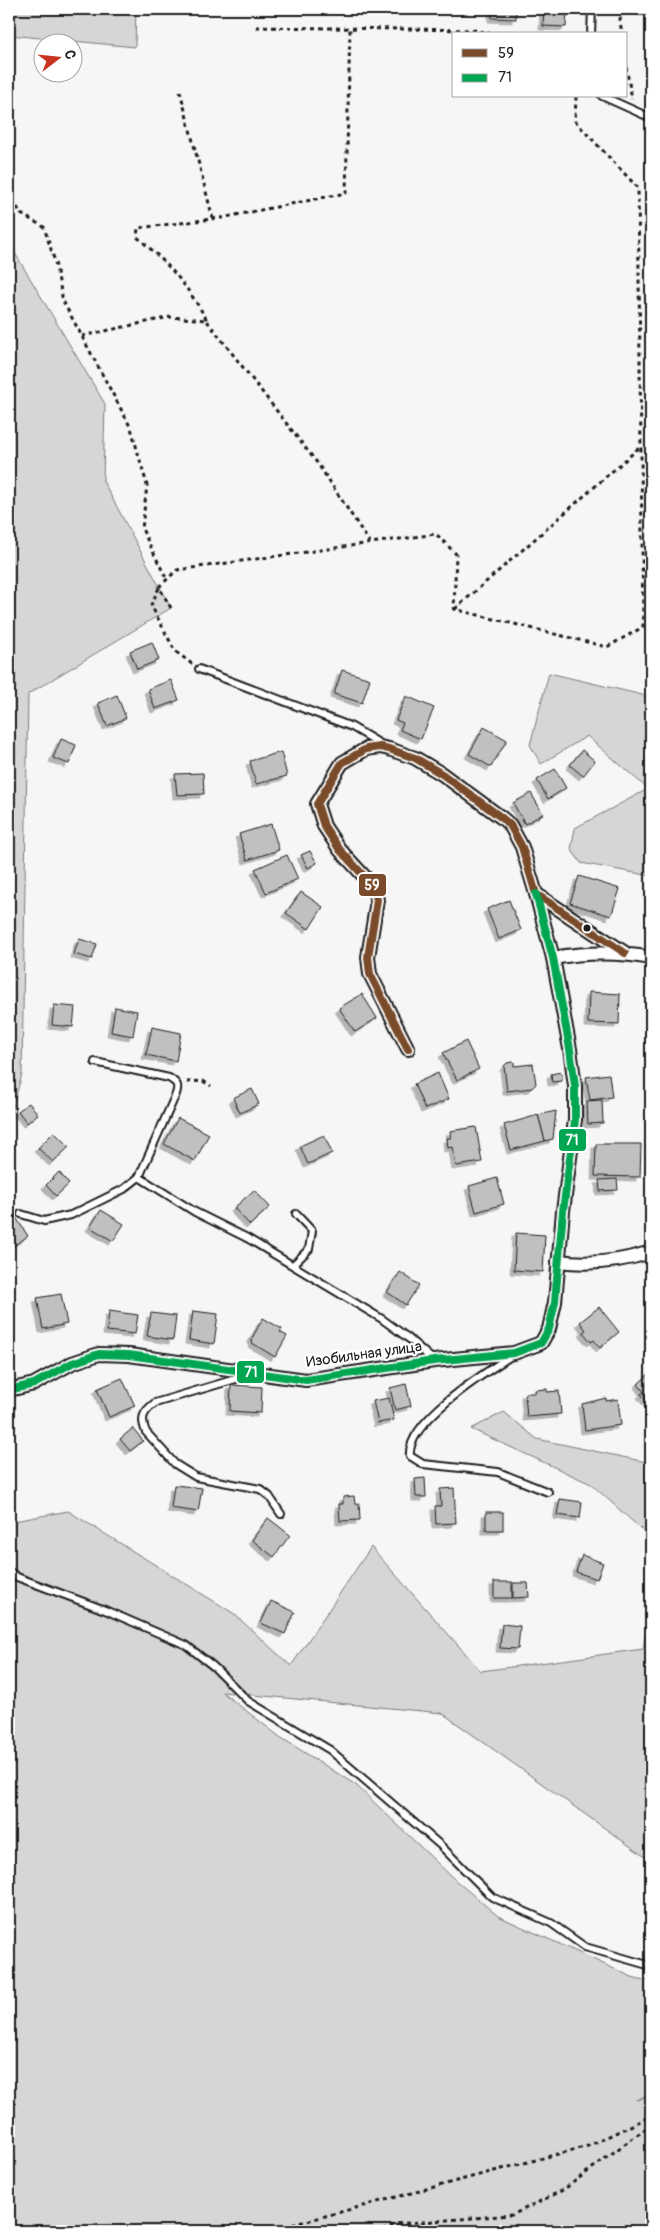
<svg xmlns="http://www.w3.org/2000/svg" width="660" height="2240" font-family="Pangolin,sans-serif">
  <style>
    .green { fill: #d6d6d6; stroke: #797979 }
    .building { fill: #c0c0c0; stroke: #1c1c1c; filter: url(#shadow) }
    .lines { fill: none; stroke-linecap: round; stroke-linejoin: round }
    .lane-casing { stroke: #1c1c1c; stroke-width: 10 }
    .street-casing { stroke: #1c1c1c; stroke-width: 16 }
    .path { stroke: #1c1c1c; stroke-width: 3; stroke-dasharray: 4 4; stroke-linecap: butt }
    .lane { stroke: #fff; stroke-width: 6 }
    .street { stroke: #fff; stroke-width: 12 }
    .bus-1-casing { stroke: #fff; stroke-width: 11 }
    .bus-2-casing { stroke: #fff; stroke-width: 11 }
    .bus-1 { stroke: #7a4b2a; stroke-width: 8 }
    .bus-2 { stroke: #00a651; stroke-width: 8 }
    .bus-dot { fill: #1c1c1c; stroke: #fff; stroke-width: 2 }
    .labels { text-anchor: middle; stroke-width: 4.5; stroke-linejoin: round; paint-order: stroke }
    .street-label { font-size: 15px; fill: #1c1c1c; stroke: #fff }
    .line-badge { stroke: #fff; stroke-width: 2 }
    .badge-label { font-size: 14px; text-anchor: middle; font-weight: bold; fill: #fff }
  </style>
  <defs>
    <filter id="shadow"><feDropShadow dx="-4" dy="4" stdDeviation="0" flood-color="#0004"/></filter>
  </defs>
  <rect width="100%" height="100%" fill="#f6f6f6"/>
  <filter id="ink" filterUnits="userSpaceOnUse"><feTurbulence type="fractalNoise" baseFrequency=".02" numOctaves="2"/><feDisplacementMap in="SourceGraphic" scale="10" xChannelSelector="R" yChannelSelector="G"/><feConvolveMatrix kernelMatrix="1 2 1 2 8 2 1 2 1" color-interpolation-filters="sRGB"/></filter>
  <g filter="url(#ink)">
    <!-- green -->
    <g class="green">
      <polygon points="9,9 136,9 135,47 9,35"/>
      <polygon points="9,243 105,404 103,481 171,608 28,694 22,1074 9,1122"/>
      <polygon points="549,673 651,697 651,876 581,863 571,849 575,828 648,789 587,736 541,764 530,745"/>
      <polygon points="504,1412 537,1439 651,1463 651,1538 591,1484 471,1429"/>
      <polygon points="68,1511 233,1613 291,1666 371,1547 481,1671 643,1649 651,1597 651,1861 442,1713 222,1692 280,1737 356,1785 454,1879 498,1916 632,1977 651,1982 651,2094 636,2100 651,2095 651,2231 9,2231 9,1522"/>
    </g>
    <!-- building -->
    <g class="building">
      <polygon points="492,9 516,9 516,19 492,18"/>
      <polygon points="544,9 567,9 566,27 543,26"/>
      <polygon points="152,642 159,660 137,669 130,651"/>
      <polygon points="342,670 370,679 362,703 334,694"/>
      <polygon points="171,680 179,700 155,709 148,689"/>
      <polygon points="117,695 126,718 107,726 98,703"/>
      <polygon points="406,696 434,708 421,739 400,730 403,723 396,720"/>
      <polygon points="484,727 507,740 491,767 469,754"/>
      <polygon points="61,739 76,745 69,764 53,758"/>
      <polygon points="582,750 595,761 583,776 570,765"/>
      <polygon points="281,752 287,776 256,784 250,761"/>
      <polygon points="555,769 566,788 548,799 537,780"/>
      <polygon points="203,773 204,794 177,795 175,774"/>
      <polygon points="531,793 543,814 525,824 513,803"/>
      <polygon points="271,824 279,850 247,860 239,834"/>
      <polygon points="310,851 317,863 308,868 301,855"/>
      <polygon points="287,855 298,879 266,893 255,869"/>
      <polygon points="579,876 620,889 611,916 570,903"/>
      <polygon points="301,892 323,907 309,929 286,913"/>
      <polygon points="509,900 521,930 499,939 487,909"/>
      <polygon points="79,939 97,944 92,959 74,954"/>
      <polygon points="589,992 620,994 619,1024 588,1023"/>
      <polygon points="362,994 377,1018 355,1032 339,1008"/>
      <polygon points="54,1005 75,1007 73,1027 52,1025"/>
      <polygon points="115,1007 137,1011 133,1036 111,1032"/>
      <polygon points="152,1027 181,1033 176,1061 146,1055"/>
      <polygon points="466,1041 479,1069 457,1080 443,1053"/>
      <polygon points="514,1062 514,1066 533,1064 536,1084 532,1088 507,1091 504,1066 507,1063"/>
      <polygon points="561,1072 562,1081 552,1082 551,1074"/>
      <polygon points="438,1073 449,1099 425,1109 414,1084"/>
      <polygon points="609,1074 612,1097 590,1100 586,1077"/>
      <polygon points="252,1089 259,1104 240,1113 233,1098"/>
      <polygon points="602,1100 603,1123 588,1124 587,1101"/>
      <polygon points="29,1103 38,1114 27,1123 18,1111"/>
      <polygon points="556,1111 553,1139 545,1141 538,1115"/>
      <polygon points="538,1115 545,1141 511,1150 504,1125"/>
      <polygon points="178,1118 209,1134 195,1161 164,1144"/>
      <polygon points="476,1127 482,1162 456,1166 453,1147 448,1148 447,1138 451,1138 450,1131"/>
      <polygon points="54,1132 69,1147 53,1162 38,1148"/>
      <polygon points="324,1135 332,1153 308,1164 300,1146"/>
      <polygon points="596,1144 641,1144 640,1177 595,1176"/>
      <polygon points="59,1172 69,1184 56,1196 46,1185"/>
      <polygon points="497,1178 504,1204 476,1212 469,1186"/>
      <polygon points="617,1179 618,1190 600,1191 599,1180"/>
      <polygon points="254,1190 270,1207 250,1225 234,1208"/>
      <polygon points="101,1210 124,1224 113,1241 90,1227"/>
      <polygon points="15,1216 28,1236 9,1249 9,1220"/>
      <polygon points="516,1233 545,1235 543,1272 514,1270"/>
      <polygon points="400,1272 419,1285 406,1305 387,1292"/>
      <polygon points="61,1294 67,1324 43,1329 37,1298"/>
      <polygon points="599,1307 619,1332 600,1348 594,1340 591,1342 583,1332 586,1330 580,1322"/>
      <polygon points="109,1311 138,1315 135,1334 107,1331"/>
      <polygon points="193,1311 218,1314 214,1344 189,1340"/>
      <polygon points="151,1313 176,1316 173,1340 147,1336"/>
      <polygon points="263,1318 282,1329 280,1332 287,1336 275,1357 252,1343 253,1341 251,1340"/>
      <polygon points="651,1372 651,1402 649,1404 641,1394 644,1392 638,1384"/>
      <polygon points="122,1378 135,1406 109,1417 97,1389"/>
      <polygon points="406,1384 411,1406 395,1410 390,1388"/>
      <polygon points="231,1385 262,1387 261,1413 230,1411"/>
      <polygon points="547,1389 547,1392 559,1391 561,1414 527,1417 525,1393 535,1393 535,1390"/>
      <polygon points="389,1398 394,1420 378,1423 373,1401"/>
      <polygon points="606,1398 606,1401 618,1399 621,1425 585,1430 582,1404"/>
      <polygon points="133,1428 143,1441 130,1451 120,1439"/>
      <polygon points="425,1478 426,1497 416,1497 415,1479"/>
      <polygon points="174,1485 202,1488 198,1512 171,1508"/>
      <polygon points="454,1488 456,1523 436,1524 435,1506 441,1506 440,1489"/>
      <polygon points="354,1496 355,1504 359,1503 360,1520 340,1521 339,1504 343,1504 343,1497"/>
      <polygon points="560,1499 582,1502 580,1518 557,1515"/>
      <rect x="486" y="1512" width="17" height="18"/>
      <polygon points="268,1518 290,1535 274,1557 252,1540"/>
      <polygon points="582,1555 603,1563 597,1579 576,1572"/>
      <rect x="494" y="1582" width="18" height="16"/>
      <polygon points="513,1583 528,1583 529,1597 513,1598"/>
      <polygon points="271,1601 295,1612 285,1634 261,1623"/>
      <polygon points="502,1624 520,1626 518,1649 500,1648"/>
    </g>
    <g class="lines">
      <!-- lane casing -->
      <g class="lane-casing">
        <g id="lane">
          <polyline points="591,34 592,9"/>
          <polyline points="602,96 651,118"/>
          <polyline points="199,669 352,727 384,746"/>
          <polyline points="139,1177 195,1212 247,1238 382,1319 408,1338 433,1360"/>
          <path d="M21,1214l23,7 27,-6 53,-26 15,-12 37,-83c3,-9 1,-11 -7,-16l-74,-16"/>
          <polyline points="293,1265 309,1249 312,1231 296,1214"/>
          <path d="M511,1356c-25,16 -105,66 -101,100l13,8 75,8 50,20"/>
          <path d="M249,1375l-94,28c-12,9 -15,15 -9,29l29,32 21,13 64,12 9,7 12,18"/>
          <polyline points="9,1571 17,1577 105,1610 186,1645 213,1666 248,1701 330,1750 440,1845 492,1897 551,1923 585,1947 651,1966"/>
        </g>
      </g>
      <!-- street casing -->
      <g class="street-casing">
        <g id="street">
          <path d="M553,958c33,-6 66,-6 98,0"/>
          <polyline points="408,1049 370,974 368,957 377,900 374,887 340,850 324,826 317,804 342,763 366,749 380,747 389,749 415,758 442,774 502,818 510,825 522,847 536,894 625,953"/>
          <path d="M558,1261c32,4 62,1 93,-9"/>
          <polyline points="9,1390 34,1384 72,1363 99,1354 129,1355 306,1380 434,1361 514,1353 541,1343 549,1329 555,1302 563,1211 575,1120 575,1086 570,1049 553,958 536,894"/>
        </g>
      </g>
      <!-- path -->
      <g class="path">
        <polyline points="621,9 620,21 622,34"/>
        <polyline points="256,27 477,30 491,34"/>
        <polyline points="626,67 632,99"/>
        <polyline points="180,91 213,219"/>
        <polyline points="9,193 21,214 44,227 55,262 63,301 131,428 147,485 142,529 167,580"/>
        <polyline points="207,321 318,464 370,543"/>
        <path d="M82,336l88,-19 37,3c-21,-36 -38,-56 -70,-83l1,-9 83,-10 125,-25 4,-165"/>
        <polyline points="159,588 151,605 175,651 192,664"/>
        <polyline points="171,608 159,587 177,570 436,534 456,554 454,609 607,647 643,627 638,188 575,121 576,96"/>
        <polyline points="455,609 640,447"/>
        <polyline points="187,1082 203,1081 211,1086"/>
        <polyline points="269,2231 588,2146 651,2116"/>
        <polyline points="383,2231 395,2224 512,2215 563,2190 645,2129 651,2126"/>
      </g>
      <!-- lane -->
      <use href="#lane" class="lane"/>
      <!-- street -->
      <use href="#street" class="street"/>
      <!-- bus-1 casing -->
      <g class="bus-1-casing">
        <polyline id="bus-1" points="408,1049 370,974 368,957 377,900 374,887 340,850 324,826 317,804 342,763 366,749 380,747 389,749 415,758 442,774 502,818 510,825 522,847 536,894 625,953"/>
      </g>
      <!-- bus-2 casing -->
      <g class="bus-2-casing">
        <polyline id="bus-2" points="9,1390 34,1384 72,1363 99,1354 129,1355 306,1380 434,1361 514,1353 541,1343 549,1329 555,1302 563,1211 575,1120 575,1086 570,1049 553,958 536,894"/>
      </g>
      <!-- bus-1 -->
      <use href="#bus-1" class="bus-1"/>
      <!-- bus-2 -->
      <use href="#bus-2" class="bus-2"/>
    </g>
  </g>
  <!-- markers -->
  <circle class="bus-dot" cx="587" cy="928" r="4.5"/>
  <g class="labels">
    <!-- street labels -->
    <g class="street-label">
      <text transform="translate(364 1354) rotate(-8)" y="5">Изобильная улица</text>
    </g>
  </g>
  <g class="line-badge">
    <rect x="358" y="873" width="29" height="24" rx="5" fill="#7a4b2a"/>
    <rect x="558" y="1128" width="29" height="24" rx="5" fill="#00a651"/>
    <rect x="236" y="1360" width="29" height="24" rx="5" fill="#00a651"/>
  </g>
  <g class="badge-label">
    <text x="372" y="890">59</text>
    <text x="572" y="1145">71</text>
    <text x="251" y="1377">71</text>
  </g>
  <!-- margin -->
  <rect width="660" height="2240" fill="none" stroke="#fff" stroke-width="30"/>
  <rect x="15" y="15" width="630" height="2210" fill="none" stroke="#1c1c1c" stroke-width="2" filter="url(#ink)"/>
  <!-- legend -->
  <rect x="452" y="32" width="175" height="65" fill="#ffffff" stroke="#a4a4a4"/>
  <rect x="462" y="49" width="25" height="8" fill="#7a4b2a" stroke="#a4a4a4"/>
  <text x="498" y="58" font-size="15" fill="#1c1c1c">59</text>
  <rect x="462" y="74" width="25" height="8" fill="#00a651" stroke="#a4a4a4"/>
  <text x="498" y="82" font-size="15" fill="#1c1c1c">71</text>
  <!-- north arrow -->
  <g transform="translate(58 58) rotate(74)"><circle r="24" fill="#ffffff" stroke="#a4a4a4"/>
  <path d="M0-4L9 19L0 12L-9 19Z" fill="#c8321e"/>
  <text y="-8" font-size="14" font-weight="bold" text-anchor="middle" fill="#1c1c1c">С</text>
  </g>
</svg>
